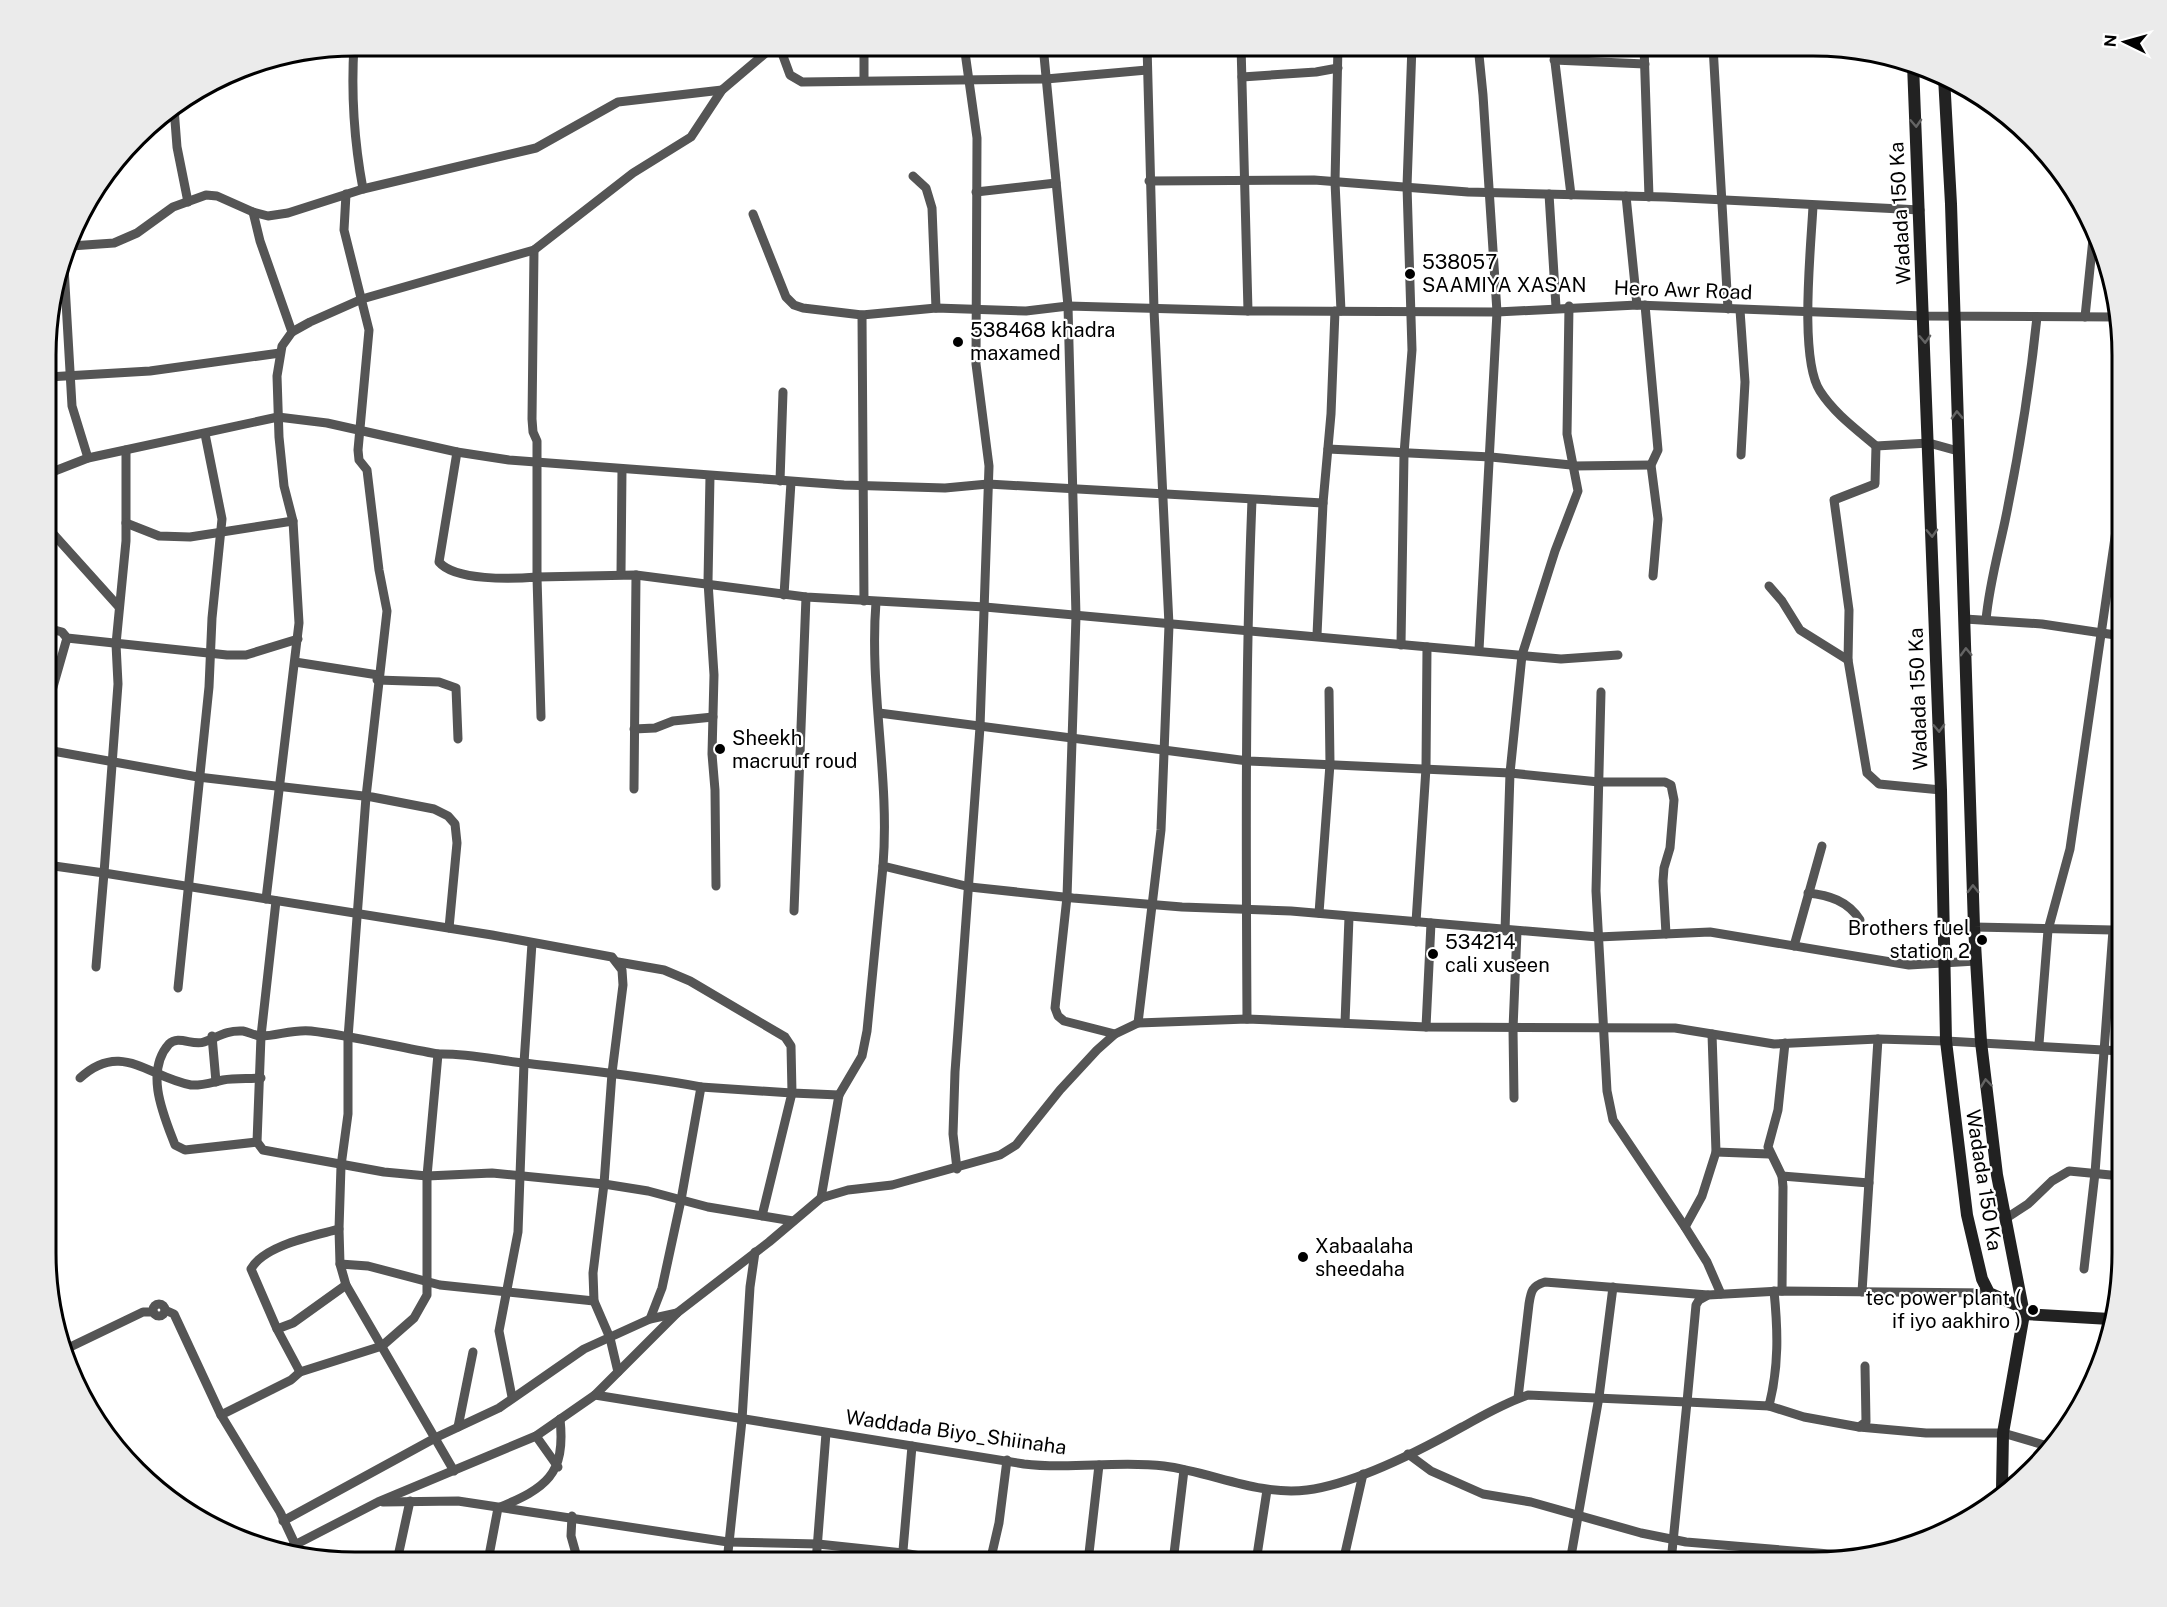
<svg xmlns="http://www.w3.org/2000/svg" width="2167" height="1607" font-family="'Public Sans',sans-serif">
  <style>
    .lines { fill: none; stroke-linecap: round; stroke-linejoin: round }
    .street { stroke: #555; stroke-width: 9 }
    .secondary { stroke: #222; stroke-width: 12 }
    .oneway { stroke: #646464 }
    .poi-dot { fill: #000; stroke: #fff; stroke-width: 2 }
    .labels { text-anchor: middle; stroke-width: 4.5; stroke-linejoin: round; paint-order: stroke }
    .street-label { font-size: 20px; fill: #000; stroke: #fff }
    .poi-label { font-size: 20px; fill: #000; stroke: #fff; text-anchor: start }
    .rim { fill: none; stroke: #000; stroke-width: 3 }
  </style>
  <rect width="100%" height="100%" fill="#fff"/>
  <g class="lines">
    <!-- street -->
    <g class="street">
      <path d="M354,45c-3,49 0,96 9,144"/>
      <polyline points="779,45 790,75 802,82 1046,79 1147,70"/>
      <polyline points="864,45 864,80"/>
      <polyline points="1043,45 1068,306 1076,616 1067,897 1055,1008 1058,1016 1064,1021 1115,1034"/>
      <polyline points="1241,45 1248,311"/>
      <polyline points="1338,45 1335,182 1341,311"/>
      <polyline points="1478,45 1483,95 1497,312 1479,650"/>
      <polyline points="1553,46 1571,195"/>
      <polyline points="1644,46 1649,197"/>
      <polyline points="1713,46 1728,309"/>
      <polyline points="1554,60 1645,64"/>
      <polyline points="1242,77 1316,72 1338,68"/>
      <polyline points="174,108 177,147 188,202"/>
      <polyline points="162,115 175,114"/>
      <polyline points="913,176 926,188 932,208 936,308"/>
      <polyline points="1149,181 1314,180 1468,192 1665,197 1920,210"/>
      <polyline points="976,192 1056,183"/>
      <polyline points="346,194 344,230 369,330 358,450 359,460 367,470 379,570 387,611 366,797 348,1038 348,1114 341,1166 339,1229 340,1264 346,1285 454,1471"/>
      <polyline points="1549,194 1556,307"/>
      <polyline points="1626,196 1637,305"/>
      <path d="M1813,206c-2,41 -14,153 7,185 14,22 36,38 56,55l53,-3 29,8"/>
      <polyline points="253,212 260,241 292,332"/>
      <polyline points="753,214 786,297 794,305 803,308 862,315 936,308 1026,311 1068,306 1248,311 1497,312 1637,305 1924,316 2117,317"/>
      <polyline points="71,246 114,243 137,233 173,207 206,195 217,196 253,212 268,216 288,213 363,189 536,148 618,102 722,90"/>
      <polyline points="534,250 532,419 533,432 537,441 537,577 636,575 806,597 985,607 1561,659 1618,655"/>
      <polyline points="64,267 72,406 88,458"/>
      <polyline points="1645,305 1658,450 1651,465 1658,519 1653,576"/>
      <polyline points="1740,310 1745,382 1741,455"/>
      <polyline points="862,315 864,601"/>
      <polyline points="2085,317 2094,229"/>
      <polyline points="48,377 150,371 280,353"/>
      <polyline points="1876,446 1875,484 1834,500 1849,610 1848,660 1867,773 1879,784 1941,790"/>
      <polyline points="1328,449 1491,457 1571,465"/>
      <polyline points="126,450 126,541 116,644 118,684 104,873 492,935 612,957 622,970 623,985 612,1073 604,1184 593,1273 594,1301 610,1338 618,1372"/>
      <path d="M457,452l-18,110c16,19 73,17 98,15l4,140"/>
      <polyline points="1573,466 1651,465"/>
      <polyline points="47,474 88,458 278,417 327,423 457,452 509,460 844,485 945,488 988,484 1323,503 1331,414 1335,311"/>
      <polyline points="710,476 708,582 714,675 712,754 715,790 716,886"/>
      <polyline points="780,481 783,392"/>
      <polyline points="126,523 159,536 190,537 293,521"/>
      <polyline points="47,527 119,607"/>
      <polyline points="621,574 622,469"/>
      <polyline points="1769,586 1782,601 1800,630 1848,660"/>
      <polyline points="784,595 791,482"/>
      <path d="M876,602c-7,88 14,176 7,264l87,21 103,11 109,9 109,4 307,26 112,-5 199,33 67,-4"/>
      <polyline points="1965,619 2042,624 2122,636"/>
      <path d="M1986,620c3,-34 12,-66 19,-99 14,-68 25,-136 32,-204"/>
      <polyline points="47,628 62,632 67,638 227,655 246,655 298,639"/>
      <polyline points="1317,635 1323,503"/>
      <polyline points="1401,645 1404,454 1412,350 1407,186 1412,45"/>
      <polyline points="295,662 378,675"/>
      <polyline points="377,680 439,682 456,688 458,739"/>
      <polyline points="1601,692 1596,891 1607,1091 1613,1120 1685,1227 1707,1262 1721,1294"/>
      <polyline points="47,708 67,638"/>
      <polyline points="879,713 1248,761 1510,773 1599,782 1665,782 1671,785 1674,800 1670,848 1664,868 1663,881 1666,934"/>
      <polyline points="634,729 655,728 673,721 713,717"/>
      <polyline points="47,750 198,777 372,797 434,809 448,816 455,824 457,843 449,928"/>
      <polyline points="634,789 636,575"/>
      <polyline points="47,865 104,873 96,967"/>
      <path d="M1808,893c21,2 40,8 52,27"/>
      <polyline points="266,899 299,623 293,521 284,486 279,437 277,376 282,346 292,332 310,322 362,299 534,250 633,173 691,137 722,90 775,45"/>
      <polyline points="276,901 261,1036 257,1142 263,1150 384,1172 427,1176 492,1173 604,1184 648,1191 708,1207 793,1221"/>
      <polyline points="794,911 806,597"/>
      <polyline points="1319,913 1330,764 1329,691"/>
      <polyline points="1416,922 1426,768 1427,647"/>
      <polyline points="1974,927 2113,930"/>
      <polyline points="1505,931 1510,773 1522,655 1555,551 1578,491 1567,434 1569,306"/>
      <polyline points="1794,946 1822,846"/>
      <polyline points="618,962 664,970 690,981 785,1037 791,1046 792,1093 839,1095 862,1056 867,1031 883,866"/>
      <polyline points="178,988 209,687 212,618 222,519 205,434"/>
      <path d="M1247,1019c-1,-173 -2,-346 5,-519"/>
      <polyline points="1138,1023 1161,830 1169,625 1154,310 1147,45"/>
      <polyline points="1345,1023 1349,917"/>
      <polyline points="1426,1027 1431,923"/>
      <polyline points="212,1036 216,1082"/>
      <polyline points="2039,1044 2048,930 2070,849 2122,489"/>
      <path d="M80,1078c41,-38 68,-1 111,7 10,1 22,-3 32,-5 12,-2 26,-1 38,-2"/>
      <polyline points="701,1087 792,1093 762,1216"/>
      <polyline points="1514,1098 1513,1029 1517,931"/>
      <path d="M257,1142l-72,8 -10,-5c-11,-29 -31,-73 -6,-101 9,-9 24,2 35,-2 14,-5 22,-12 39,-11 6,1 12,5 18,5 16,0 32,-7 50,-5 43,5 85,16 127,23 29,-1 58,6 86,9 60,7 118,13 177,24l-20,113 -19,88 -12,31"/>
      <polyline points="1716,1152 1769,1154"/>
      <polyline points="957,1169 953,1134 955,1072 980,727 989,466 976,364 977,138 964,45"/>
      <polyline points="1782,1176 1869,1183"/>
      <polyline points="821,1198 839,1095"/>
      <polyline points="2005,1219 2028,1204 2052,1181 2069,1171 2121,1176"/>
      <polyline points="1685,1227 1702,1196 1716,1152 1712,1034"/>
      <polyline points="340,1264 368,1266 440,1285 594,1301"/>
      <polyline points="2084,1269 2095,1173 2113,930 2122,924"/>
      <polyline points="1782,1291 1783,1187 1782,1176 1768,1147 1778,1110 1785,1043"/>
      <polyline points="1862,1292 1878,1039"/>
      <circle cx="159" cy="1310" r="6"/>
      <polyline points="165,1310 174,1314 221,1415"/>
      <polyline points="277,1329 293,1323 346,1285"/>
      <polyline points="66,1349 143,1312 153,1312"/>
      <path d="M300,1372l-23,-43 -26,-60c13,-24 63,-33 88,-40"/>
      <path d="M595,1395l429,69c46,6 94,-4 140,2 48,6 94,30 143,24 47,-6 114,-40 155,-63 22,-12 42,-24 66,-32l159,7 9,-97 3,-5 9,-5 74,-4 207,2"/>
      <polyline points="512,1397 499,1331 518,1232 524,1063 532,943"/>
      <path d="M1518,1398l11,-94c2,-13 3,-18 16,-22l163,13"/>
      <polyline points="1769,1406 1804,1417 1859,1427 1866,1422 1865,1366"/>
      <polyline points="458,1427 473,1352"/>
      <polyline points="1859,1427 1926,1433 2003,1433 2051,1447"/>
      <polyline points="536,1436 558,1467"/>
      <polyline points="1408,1454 1431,1471 1483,1494 1531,1502 1641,1533 1686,1542 1866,1557"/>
      <polyline points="383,1502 458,1501 728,1542 818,1544 903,1553 955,1562"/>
      <polyline points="572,1516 571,1536 578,1561"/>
      <polyline points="283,1521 437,1437 499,1408 584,1349 650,1319 677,1313"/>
      <polyline points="295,1544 280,1512 221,1415 291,1380 300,1372 382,1346 414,1318 427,1295 427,1176 438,1054"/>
      <polyline points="285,1550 378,1502 536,1436 595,1395 677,1313 769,1242 821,1198 848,1190 892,1185 1000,1155 1016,1145 1060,1090 1097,1050 1115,1034 1138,1023 1247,1019 1426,1027 1675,1028 1774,1044 1878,1039 1946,1041 2121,1051"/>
      <polyline points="397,1561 410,1501"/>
      <path d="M488,1561l10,-53c48,-20 68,-33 62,-89"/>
      <polyline points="727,1562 742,1420 750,1287 755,1252"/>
      <polyline points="816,1562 826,1433"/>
      <polyline points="902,1562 912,1446"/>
      <polyline points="990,1562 999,1523 1007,1460"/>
      <polyline points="1088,1562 1099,1465"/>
      <polyline points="1173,1562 1184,1470"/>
      <polyline points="1256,1562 1267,1490"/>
      <polyline points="1343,1562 1363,1474"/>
      <polyline points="1570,1562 1599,1397 1613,1287"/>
      <path d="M1671,1562l16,-160 82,4c10,-40 9,-75 5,-115"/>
    </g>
    <!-- secondary -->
    <g class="secondary">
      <polyline points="1913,64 1941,790 1946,1041 1967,1215 1982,1279 1989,1293 2021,1307"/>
      <polyline points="1944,77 1951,204 1974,927 1981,1042 1997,1175 2024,1314 2003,1433 2002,1489"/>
      <polyline points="2024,1314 2110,1319"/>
    </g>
  </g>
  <!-- one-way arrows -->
  <defs><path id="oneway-chevron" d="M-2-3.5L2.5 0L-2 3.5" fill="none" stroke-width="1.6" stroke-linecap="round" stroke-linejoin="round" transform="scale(1.5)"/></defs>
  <g class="oneway">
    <use href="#oneway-chevron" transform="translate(1916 123) rotate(87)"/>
    <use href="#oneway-chevron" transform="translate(1925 339) rotate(88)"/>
    <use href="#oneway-chevron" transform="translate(1957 415) rotate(-92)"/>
    <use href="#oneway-chevron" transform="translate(1932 533) rotate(88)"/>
    <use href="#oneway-chevron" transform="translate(1966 652) rotate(-92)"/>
    <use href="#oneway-chevron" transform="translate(1939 728) rotate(88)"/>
    <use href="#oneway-chevron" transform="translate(1973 889) rotate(-91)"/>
    <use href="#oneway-chevron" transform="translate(1986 1083) rotate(-97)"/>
  </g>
  <!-- markers -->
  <g class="poi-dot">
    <circle cx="1410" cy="274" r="6"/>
    <circle cx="958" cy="342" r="6"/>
    <circle cx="720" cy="749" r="6"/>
    <circle cx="1982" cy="940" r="6"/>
    <circle cx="1433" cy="954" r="6"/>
    <circle cx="1303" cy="1257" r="6"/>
    <circle cx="2033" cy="1310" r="6"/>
  </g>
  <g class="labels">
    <!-- street labels -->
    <g class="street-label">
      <text transform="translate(1900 213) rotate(-93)" y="7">Wadada 150 Ka</text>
      <text transform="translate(1683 290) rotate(2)" y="7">Hero Awr Road</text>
      <text transform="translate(1918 699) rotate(-92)" y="7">Wadada 150 Ka</text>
      <text transform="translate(1984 1180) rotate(81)" y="7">Wadada 150 Ka</text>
      <text transform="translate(956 1432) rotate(8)" y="7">Waddada Biyo_Shiinaha</text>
    </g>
    <!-- poi labels -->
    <g class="poi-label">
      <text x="1422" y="269">538057<tspan x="1422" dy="23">SAAMIYA XASAN</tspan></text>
      <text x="970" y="337">538468 khadra<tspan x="970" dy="23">maxamed</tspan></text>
      <text x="732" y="745">Sheekh<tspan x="732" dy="23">macruuf roud</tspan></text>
      <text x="1970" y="935" text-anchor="end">Brothers fuel<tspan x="1970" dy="23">station 2</tspan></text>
      <text x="1445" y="949">534214<tspan x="1445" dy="23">cali xuseen</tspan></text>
      <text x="1315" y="1253">Xabaalaha<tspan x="1315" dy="23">sheedaha</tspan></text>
      <text x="2021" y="1305" text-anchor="end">tec power plant (<tspan x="2021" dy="23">if iyo aakhiro )</tspan></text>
    </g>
  </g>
  <!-- crop -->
  <path d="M0 0H2167V1607H0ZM355 56H1813A299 299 0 0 1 2112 355V1253A299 299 0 0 1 1813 1552H355A299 299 0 0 1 56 1253V355A299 299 0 0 1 355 56Z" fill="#ebebeb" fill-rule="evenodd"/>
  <path class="rim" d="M355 56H1813A299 299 0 0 1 2112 355V1253A299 299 0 0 1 1813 1552H355A299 299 0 0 1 56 1253V355A299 299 0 0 1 355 56Z"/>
  <!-- north arrow -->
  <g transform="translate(2125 42) rotate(275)" stroke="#ffffff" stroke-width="4.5" paint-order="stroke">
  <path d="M0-4.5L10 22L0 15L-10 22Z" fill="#000000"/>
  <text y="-9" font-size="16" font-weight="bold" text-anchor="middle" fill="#000000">N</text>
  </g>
</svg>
